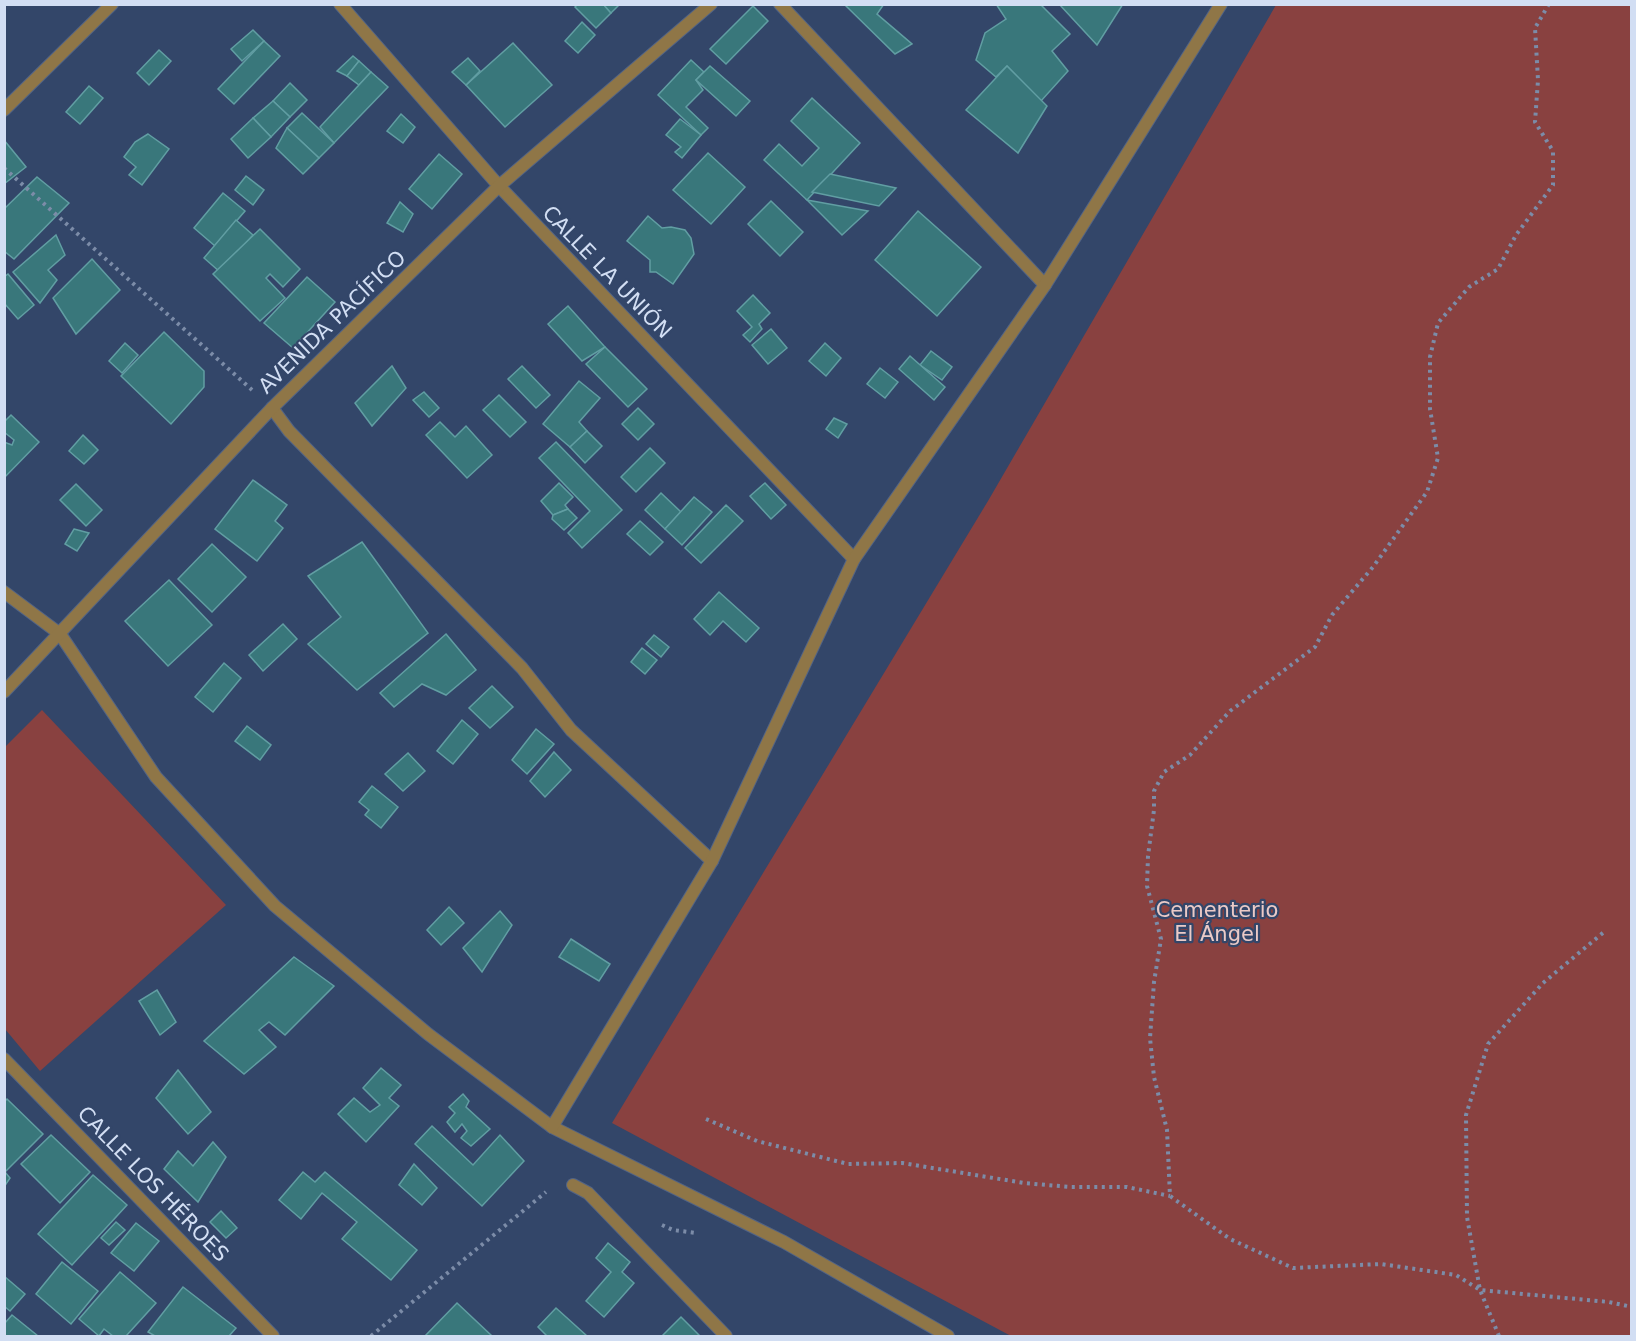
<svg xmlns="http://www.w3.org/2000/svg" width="1636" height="1341" font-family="'DejaVu Sans',sans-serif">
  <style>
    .green { fill: #894140 }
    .building { fill: #39777b; stroke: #619ea3; stroke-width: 1.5 }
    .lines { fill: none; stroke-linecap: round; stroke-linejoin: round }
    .minor-casing { stroke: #536485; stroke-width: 14 }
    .path { stroke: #7c8ca8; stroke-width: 4; stroke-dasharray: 3 4.5; stroke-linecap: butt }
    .minor { stroke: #8f7647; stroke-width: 12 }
    .labels { text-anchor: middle; stroke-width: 4.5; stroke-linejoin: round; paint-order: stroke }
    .street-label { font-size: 21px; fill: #d2def3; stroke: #334669 }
    .park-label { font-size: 21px; fill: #ebcac7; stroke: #334669 }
  </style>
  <rect width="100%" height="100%" fill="#334669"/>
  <!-- green -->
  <g class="green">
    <polygon points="1276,5 1631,5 1631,1336 1011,1336 612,1123 988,501"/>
    <polygon points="42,710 226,905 40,1071 5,1029 4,748"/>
  </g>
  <!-- building -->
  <g class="building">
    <polygon points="578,4 603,4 611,13 596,28 575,7"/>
    <polygon points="603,4 620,4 611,13"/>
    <polygon points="844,4 884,4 877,14 912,44 895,54"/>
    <polygon points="996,4 1040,4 1070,34 1052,51 1068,71 1041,101 1007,66 996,77 976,60 985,33 1006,19"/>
    <polygon points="1059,4 1123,4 1097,45"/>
    <polygon points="753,6 768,21 726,64 710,49"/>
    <polygon points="582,22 595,35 578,53 565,41"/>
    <polygon points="253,30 264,41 242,61 231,49"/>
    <polygon points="264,41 280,56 234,104 218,89"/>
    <polygon points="513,43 552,85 505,127 466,85"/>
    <polygon points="159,50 171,61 149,85 137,73"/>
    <polygon points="353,56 359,61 347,76 337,71"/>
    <polygon points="468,58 480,71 466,85 452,72"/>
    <polygon points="691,60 704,72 696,80 703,90 686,107 708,128 701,135 658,95"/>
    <polygon points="359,61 371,72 359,85 347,76"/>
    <polygon points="710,66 750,101 736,116 696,80"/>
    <polygon points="1007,66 1047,106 1018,153 966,110"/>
    <polygon points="371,72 388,87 334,143 320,127"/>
    <polygon points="290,83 307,100 290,117 273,101"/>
    <polygon points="89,86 103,98 80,124 66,112"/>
    <polygon points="812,98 860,143 807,200 764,160 779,144 802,166 819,148 791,121"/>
    <polygon points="273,101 290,117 271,137 253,118"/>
    <polygon points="302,113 334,143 319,158 287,128"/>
    <polygon points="401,114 415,127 403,143 387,131"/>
    <polygon points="253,118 271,137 248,158 231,139"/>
    <polygon points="680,119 701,135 682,158 675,152 681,147 666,135"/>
    <polygon points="287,128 319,158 303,174 276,148"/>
    <polygon points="148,134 169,149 142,185 129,175 136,167 124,157 135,142"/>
    <polygon points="4,140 26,167 4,184"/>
    <polygon points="708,153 745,187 711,224 673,190"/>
    <polygon points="439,154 462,174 432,209 409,189"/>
    <polygon points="830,174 896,188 879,206 812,192"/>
    <polygon points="246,176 264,190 253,205 235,190"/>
    <polygon points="37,177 69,203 14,259 4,251 4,209"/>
    <polygon points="223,193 245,211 215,246 194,228"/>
    <polygon points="807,200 868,211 842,235"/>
    <polygon points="771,201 803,232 780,256 748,224"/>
    <polygon points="400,202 413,214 403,232 387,223"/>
    <polygon points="918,211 981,267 937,316 875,260"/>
    <polygon points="648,216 662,228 671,227 685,230 691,238 694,254 673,284 656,272 650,272 650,260 627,241"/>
    <polygon points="236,220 253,235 220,272 204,258"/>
    <polygon points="260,229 300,269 283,287 270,274 266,278 285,298 260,321 213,274"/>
    <polygon points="56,235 65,255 48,270 57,280 40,303 13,272"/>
    <polygon points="92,259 120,290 76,334 53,298"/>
    <polygon points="8,274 34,305 18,319 4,303 4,277"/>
    <polygon points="307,277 335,302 293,348 264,323"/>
    <polygon points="753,295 770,313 759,324 762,329 750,342 743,335 752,327 737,311"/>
    <polygon points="568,306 605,347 582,361 548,324"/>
    <polygon points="771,329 787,348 768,364 752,345"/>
    <polygon points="164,332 204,371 204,387 171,424 121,376"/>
    <polygon points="125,343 138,355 122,373 109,361"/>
    <polygon points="825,343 841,358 826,376 809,361"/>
    <polygon points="605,347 647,389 628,407 586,364"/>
    <polygon points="931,351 952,367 942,380 920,365"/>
    <polygon points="910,356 945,387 934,400 899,369"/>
    <polygon points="392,366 406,388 372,426 355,403"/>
    <polygon points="522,366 550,395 536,408 508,379"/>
    <polygon points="880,368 898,382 885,398 867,384"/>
    <polygon points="579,381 600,398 579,422 587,431 570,447 543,424"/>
    <polygon points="424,392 439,408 429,417 413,400"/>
    <polygon points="499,395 526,422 510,437 483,410"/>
    <polygon points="638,408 654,424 638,440 622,424"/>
    <polygon points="11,415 39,442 4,478 4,442 12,445 14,440 4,432 4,422"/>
    <polygon points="834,418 847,424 838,438 826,429"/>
    <polygon points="440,422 455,437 466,426 492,455 467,478 426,435"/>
    <polygon points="587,431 602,446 585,463 570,447"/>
    <polygon points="83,435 98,450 84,464 69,451"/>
    <polygon points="556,442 622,510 582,548 568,533 590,511 539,458"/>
    <polygon points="650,448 665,463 636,492 621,477"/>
    <polygon points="253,480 287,505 275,521 283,528 257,561 215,529"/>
    <polygon points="559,483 573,497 565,505 568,509 553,515 541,501"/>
    <polygon points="765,483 786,505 771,519 750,496"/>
    <polygon points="76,484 102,510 86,526 60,500"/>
    <polygon points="661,493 681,512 665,529 645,510"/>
    <polygon points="694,497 712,512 682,545 665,529"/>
    <polygon points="726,505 743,521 701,563 685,548"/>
    <polygon points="568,509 577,518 564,530 552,519 553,515"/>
    <polygon points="640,521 663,542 650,555 627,534"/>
    <polygon points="74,529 89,533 77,551 65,544"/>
    <polygon points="362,542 428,633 357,690 308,644 341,617 308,576"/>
    <polygon points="212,544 246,577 212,612 178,579"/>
    <polygon points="169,580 212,625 168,666 125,621"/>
    <polygon points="719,592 759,628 746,642 723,621 710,635 694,619"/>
    <polygon points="283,624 297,639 263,671 249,655"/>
    <polygon points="446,634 476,670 446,695 422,684 394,707 380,693"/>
    <polygon points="654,635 669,647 661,657 646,644"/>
    <polygon points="642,648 657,660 645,674 631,662"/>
    <polygon points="224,663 241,678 213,712 195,697"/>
    <polygon points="492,686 513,707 490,728 469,708"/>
    <polygon points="462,720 478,734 453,764 437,751"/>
    <polygon points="247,726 271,745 260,760 235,741"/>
    <polygon points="536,729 554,744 527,774 512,760"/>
    <polygon points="554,752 571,770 545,797 530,781"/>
    <polygon points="408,753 425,771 403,791 385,774"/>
    <polygon points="372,786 398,807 381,828 365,815 369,810 359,802"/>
    <polygon points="449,907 464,923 441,945 427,930"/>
    <polygon points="500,911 512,925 482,972 463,948"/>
    <polygon points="571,939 610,964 599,981 559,957"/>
    <polygon points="294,957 334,986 285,1035 269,1022 259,1030 276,1047 244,1074 204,1041"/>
    <polygon points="157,990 176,1022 160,1035 139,1001"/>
    <polygon points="381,1068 401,1085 389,1098 399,1106 366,1142 338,1114 354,1098 370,1112 380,1105 363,1088"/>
    <polygon points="178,1070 211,1112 188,1134 156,1098"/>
    <polygon points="463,1094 469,1101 466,1107 490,1129 471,1146 461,1138 467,1131 462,1124 455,1132 447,1122 455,1113 449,1107"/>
    <polygon points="7,1099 43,1134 5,1172 10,1178 4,1187 4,1102"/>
    <polygon points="432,1126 473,1165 500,1135 524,1161 482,1206 415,1144"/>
    <polygon points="51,1135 90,1172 60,1203 21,1164"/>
    <polygon points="213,1142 226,1157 198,1202 164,1169 178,1151 193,1166"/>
    <polygon points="414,1164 437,1188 422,1205 399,1185"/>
    <polygon points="303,1172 315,1182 325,1172 417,1250 391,1280 342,1239 357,1222 322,1193 301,1219 279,1200"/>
    <polygon points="93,1175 127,1205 72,1265 38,1234"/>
    <polygon points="221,1211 237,1228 226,1238 210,1222"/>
    <polygon points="116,1222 125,1230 109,1245 101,1238"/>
    <polygon points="136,1223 159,1241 134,1271 111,1253"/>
    <polygon points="608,1243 630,1262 622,1272 634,1283 604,1317 586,1301 611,1272 596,1258"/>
    <polygon points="62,1262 98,1291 71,1324 36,1294"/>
    <polygon points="120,1272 156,1303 126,1336 113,1336 104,1329 99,1336 79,1319"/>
    <polygon points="4,1276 25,1294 10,1311 4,1306"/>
    <polygon points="183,1287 236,1328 229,1336 155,1336 148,1332"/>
    <polygon points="457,1303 492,1336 425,1336"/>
    <polygon points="556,1308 587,1336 547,1336 538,1327"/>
    <polygon points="12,1315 38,1336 4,1336 4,1324"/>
    <polygon points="681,1317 699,1335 697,1336 662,1336"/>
  </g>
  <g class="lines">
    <!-- minor casing -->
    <g class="minor-casing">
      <g id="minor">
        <polyline points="340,4 499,186 854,559"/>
        <polyline points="780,4 1045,285"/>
        <polyline points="4,110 112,4"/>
        <polyline points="272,408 289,431 522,668 571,730 712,861"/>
        <polyline points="4,592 60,634 156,777 275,906 428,1034 552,1127 784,1242 948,1336"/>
        <polyline points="4,692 272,408 499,186 711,4"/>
        <polyline points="4,1059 273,1336"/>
        <polyline points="552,1127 712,861 854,559 1045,285 1221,4"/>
        <polyline points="573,1185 588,1193 726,1336"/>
      </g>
    </g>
    <!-- path -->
    <g class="path">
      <polyline points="1549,4 1535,28 1538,80 1535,122 1553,151 1553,185 1516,235 1498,269 1469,287 1438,323 1430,357 1430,409 1438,458 1427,492 1373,567 1332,615 1315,647 1230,711 1190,755 1164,772 1154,791 1154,810 1148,856 1147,886 1161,939 1154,982 1150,1038 1154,1077 1167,1130 1170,1196 1230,1239 1293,1268 1381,1264 1456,1275 1480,1290 1609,1302 1632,1307"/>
      <polyline points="4,168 252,390"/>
      <polyline points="706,1119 757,1141 848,1164 902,1163 1024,1183 1070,1187 1127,1187 1170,1196"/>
      <polyline points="662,1225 673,1230 696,1233"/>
      <polyline points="371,1336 546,1192"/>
      <polyline points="1499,1336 1480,1290 1467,1217 1466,1115 1488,1044 1543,983 1604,932"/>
    </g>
    <!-- minor -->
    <use href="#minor" class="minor"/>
  </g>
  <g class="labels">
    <!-- street labels -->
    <g class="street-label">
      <text transform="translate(607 272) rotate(46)" y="7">CALLE LA UNIÓN</text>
      <text transform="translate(332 322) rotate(-44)" y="7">AVENIDA PACÍFICO</text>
      <text transform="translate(153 1184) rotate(46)" y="7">CALLE LOS HÉROES</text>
    </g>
    <!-- park labels -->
    <g class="park-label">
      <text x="1217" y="917">Cementerio<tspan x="1217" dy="24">El Ángel</tspan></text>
    </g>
  </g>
  <!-- border -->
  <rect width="1636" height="1341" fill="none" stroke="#d2def3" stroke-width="12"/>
</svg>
